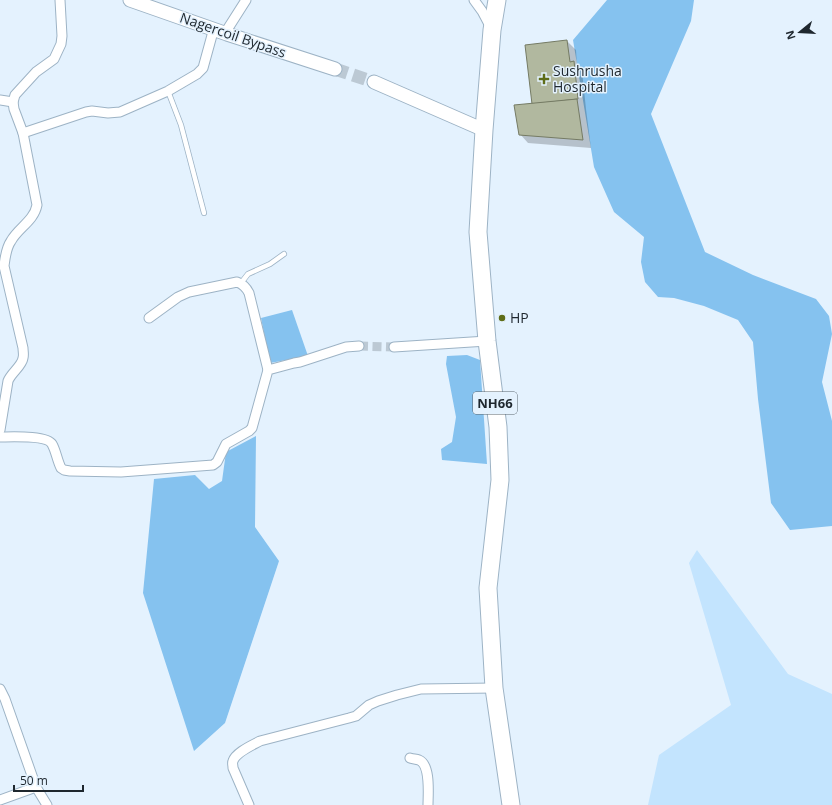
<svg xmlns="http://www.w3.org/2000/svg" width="832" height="805" font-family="'Open Sans',sans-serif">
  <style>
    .green { fill: #c3e4fe }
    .water { fill: #85c2ef }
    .shadow { fill: #0003 }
    .building { fill: #b1b89f; stroke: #757b64 }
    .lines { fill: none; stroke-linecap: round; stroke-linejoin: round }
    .street-tunnel { stroke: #bcc9d4; stroke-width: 9; stroke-dasharray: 9 4.5; stroke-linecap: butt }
    .secondary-tunnel { stroke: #bcc9d4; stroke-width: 13; stroke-dasharray: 13 6; stroke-linecap: butt }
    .lane-casing { stroke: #9db3c5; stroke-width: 6 }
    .street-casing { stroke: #9db3c5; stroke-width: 11 }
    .secondary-casing { stroke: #9db3c5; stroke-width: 15 }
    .highway-casing { stroke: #9db3c5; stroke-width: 19 }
    .lane { stroke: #fff; stroke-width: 4.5 }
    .street { stroke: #fff; stroke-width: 9 }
    .secondary { stroke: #fff; stroke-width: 13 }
    .highway { stroke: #fff; stroke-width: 17 }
    .poi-dot { fill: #5e6d18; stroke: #e4f2fe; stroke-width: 1.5 }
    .labels { text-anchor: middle; stroke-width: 3; stroke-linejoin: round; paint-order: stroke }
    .shield { fill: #e4f2fe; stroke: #59646c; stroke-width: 1 }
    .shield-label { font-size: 13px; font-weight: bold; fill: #1e272e }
    .street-label { font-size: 14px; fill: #1e272e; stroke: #e4f2fe }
    .poi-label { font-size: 14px; fill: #1e272e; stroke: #e4f2fe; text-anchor: start }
  </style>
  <rect width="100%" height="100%" fill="#e4f2fe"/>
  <!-- green -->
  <polygon class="green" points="697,550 788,674 832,694 832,805 648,805 659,755 731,705 689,563"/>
  <!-- water -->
  <g class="water">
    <polygon points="607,0 694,0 691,21 651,114 705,252 753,275 816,299 829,316 832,334 822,382 832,421 832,526 790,530 771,503 758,399 753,342 738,320 704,306 674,298 658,297 645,282 641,262 644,237 614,212 594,167 573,40"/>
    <polygon points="292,310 308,356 270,363 261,318"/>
    <polygon points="467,355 480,360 487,464 442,460 441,449 452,442 456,417 446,364 447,356"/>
    <polygon points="256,436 255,527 279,561 225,723 194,751 143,593 154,479 195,475 209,489 222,481 226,452"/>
  </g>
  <!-- shadow -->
  <polygon class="shadow" points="567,41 576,50 577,66 582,71 586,109 591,148 528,143 520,134 533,104"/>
  <!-- building -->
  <g class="building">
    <polygon points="567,40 570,62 574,61 578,99 532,104 525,45"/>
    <polygon points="577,99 583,140 519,135 514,105"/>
  </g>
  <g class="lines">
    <!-- street-tunnel -->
    <polyline class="street-tunnel" points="359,346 394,347"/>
    <!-- secondary-tunnel -->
    <polyline class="secondary-tunnel" points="335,69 374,82"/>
    <!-- lane casing -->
    <g class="lane-casing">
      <g id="lane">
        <polyline points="168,91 181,125 204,213"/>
        <polyline points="241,283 248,274 270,264 284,254"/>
      </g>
    </g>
    <!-- street casing -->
    <g class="street-casing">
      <g id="street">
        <polyline points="474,0 482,11 491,28"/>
        <polyline points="225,33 246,0"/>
        <polyline points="0,100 13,102"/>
        <polyline points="23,133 86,112 92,111 108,113 120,112 168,91 197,74 203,68 214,28"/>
        <path d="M149,318l29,-21 11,-5 48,-10c6,2 9,5 12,11l19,77"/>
        <polyline points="394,347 487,341"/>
        <path d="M0,430l8,-49c3,-8 14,-15 15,-23 1,-3 0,-7 0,-10l-19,-82c1,-8 2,-18 7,-25 7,-13 23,-20 26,-36l-14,-72 -9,-24 -1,-7 2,-7 21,-23 18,-13 7,-15 1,-8 -2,-36"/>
        <path d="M0,437c10,0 47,-2 52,7 4,7 5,16 9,24l3,2 6,1 51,1 92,-7 4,-3 9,-18 23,-13 3,-3 16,-58 26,-7 6,-1 46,-15 13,-1"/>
        <polyline points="0,689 5,699 29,767 36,787 47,805"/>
        <path d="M410,758c2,1 6,1 9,2 12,5 9,35 9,45"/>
        <polyline points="0,800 36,787"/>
        <path d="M249,805l-16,-37c0,-3 -1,-5 0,-7 3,-9 20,-16 27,-20l89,-23 7,-2 13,-11 9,-4 19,-6 24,-6 73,-1"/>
      </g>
    </g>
    <!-- secondary casing -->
    <g class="secondary-casing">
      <g id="secondary">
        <polyline points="130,0 227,34 335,69"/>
        <polyline points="374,82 484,130"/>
      </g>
    </g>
    <!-- highway casing -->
    <g class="highway-casing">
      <polyline id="highway" points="497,0 492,30 484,130 478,232 487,341 498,427 500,480 488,588 494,688 511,805"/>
    </g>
    <!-- lane -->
    <use href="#lane" class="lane"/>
    <!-- street -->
    <use href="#street" class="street"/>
    <!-- secondary -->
    <use href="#secondary" class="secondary"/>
    <!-- highway -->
    <use href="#highway" class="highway"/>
  </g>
  <!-- markers -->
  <g class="poi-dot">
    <path d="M542 73h4v4h4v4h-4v4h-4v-4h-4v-4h4z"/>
    <circle cx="502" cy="318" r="4"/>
  </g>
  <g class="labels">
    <!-- shield labels -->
    <rect class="shield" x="473" y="392" width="44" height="22" rx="3"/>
    <g class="shield-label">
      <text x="495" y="408">NH66</text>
    </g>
    <!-- street labels -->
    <g class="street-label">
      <text transform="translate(233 35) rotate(19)" y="5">Nagercoil Bypass</text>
    </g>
    <!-- poi labels -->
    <g class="poi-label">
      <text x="553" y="76">Sushrusha<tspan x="553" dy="16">Hospital</tspan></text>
      <text x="510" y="323">HP</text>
    </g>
  </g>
  <!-- north arrow -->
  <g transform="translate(800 32) rotate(252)" stroke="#e4f2fe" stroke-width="3" paint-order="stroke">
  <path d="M0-3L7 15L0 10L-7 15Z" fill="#1e272e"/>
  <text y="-6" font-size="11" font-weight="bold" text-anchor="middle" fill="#1e272e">N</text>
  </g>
  <!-- scale -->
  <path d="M14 785v6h69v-6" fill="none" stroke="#1e272e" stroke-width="2"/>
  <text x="20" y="785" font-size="12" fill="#1e272e" stroke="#e4f2fe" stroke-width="3" paint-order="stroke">50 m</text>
</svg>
